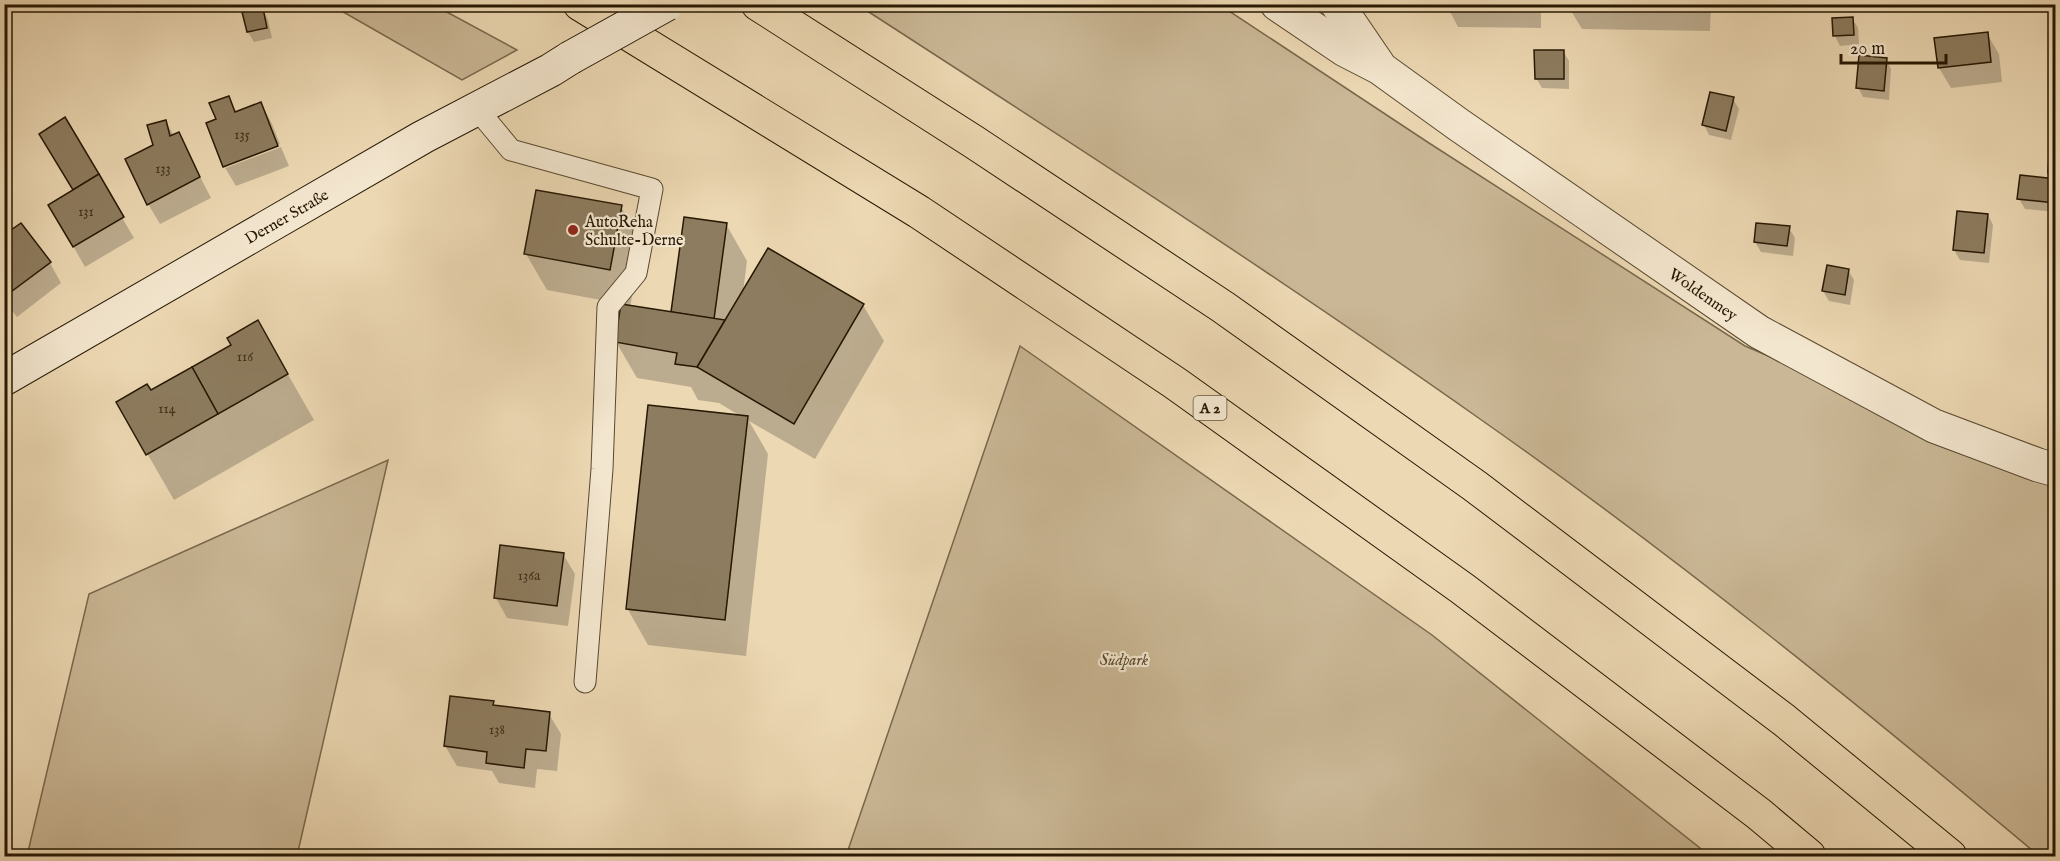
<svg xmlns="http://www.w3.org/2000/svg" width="2060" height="861" font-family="'IM FELL English',serif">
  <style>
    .green { fill: #cab795; stroke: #78684c; stroke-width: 1.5 }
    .shadow { fill: #0003 }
    .building { fill: #8d7c5f; stroke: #261803; stroke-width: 1.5 }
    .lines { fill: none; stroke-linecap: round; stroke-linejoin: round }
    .lane-casing { stroke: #58482f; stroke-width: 23 }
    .street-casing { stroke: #58482f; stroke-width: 35 }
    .secondary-casing { stroke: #261803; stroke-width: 35 }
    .highway-casing { stroke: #261803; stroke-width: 35 }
    .lane { stroke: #f3e6ce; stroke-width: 21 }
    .street { stroke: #f3e6ce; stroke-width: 33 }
    .secondary { stroke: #f3e6ce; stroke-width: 33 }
    .highway { stroke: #ecd8b3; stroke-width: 33 }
    .secondary-bridge-casing { stroke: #261803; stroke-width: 35; stroke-linecap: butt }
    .secondary-bridge { stroke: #f3e6ce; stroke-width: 33 }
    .poi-dot { fill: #8f2418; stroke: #f3e6ce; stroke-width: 2 }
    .labels { text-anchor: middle; stroke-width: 4.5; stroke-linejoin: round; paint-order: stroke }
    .number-label { font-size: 14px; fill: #40311a }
    .shield { fill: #f3e6ce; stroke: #645640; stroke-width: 1.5 }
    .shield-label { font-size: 15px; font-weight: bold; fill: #261803 }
    .street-label { font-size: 16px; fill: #261803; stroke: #f3e6ce }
    .poi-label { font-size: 16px; fill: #261803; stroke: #f3e6ce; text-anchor: start }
    .park-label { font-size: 16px; font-style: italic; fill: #57482f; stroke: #f3e6ce }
  </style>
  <rect width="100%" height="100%" fill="#ecd8b3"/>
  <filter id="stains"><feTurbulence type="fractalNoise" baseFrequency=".00333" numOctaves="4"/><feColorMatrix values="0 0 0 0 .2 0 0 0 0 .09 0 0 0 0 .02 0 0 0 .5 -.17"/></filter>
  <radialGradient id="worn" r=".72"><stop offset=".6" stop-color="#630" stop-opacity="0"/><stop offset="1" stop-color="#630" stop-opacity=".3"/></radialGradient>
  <!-- green -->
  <g class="green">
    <polygon points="331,5 434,5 517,50 462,80"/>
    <path d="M858,5h362l209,138 316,203 189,80 121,44v386h-16c-181,-152 -365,-301 -559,-437 -204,-144 -413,-279 -622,-414z"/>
    <polygon points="1020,346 1432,635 1710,856 846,856"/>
    <polygon points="388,460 297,856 27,856 89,594"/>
  </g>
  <!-- shadow -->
  <g class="shadow">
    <polygon points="132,4 155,4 156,9 137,13"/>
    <polygon points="1446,4 1541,4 1541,28 1458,27"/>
    <polygon points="1570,4 1711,4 1710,31 1582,29 1570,9"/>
    <polygon points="1929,4 1982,4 1982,9 1933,11"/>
    <polygon points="263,10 268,20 272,38 254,42 248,32"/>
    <polygon points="1852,18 1858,28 1859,44 1840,46 1835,36"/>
    <polygon points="1987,34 1999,54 2002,82 1951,88 1939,68"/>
    <polygon points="1563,51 1569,61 1569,89 1542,88 1536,78"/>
    <polygon points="1886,59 1891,69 1889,100 1863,97 1858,87"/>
    <polygon points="228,98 237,113 261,103 272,124 280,144 225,164 225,168 281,147 289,166 236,186 224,166 218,120"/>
    <polygon points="1733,99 1739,109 1731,140 1709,135 1704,125"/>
    <polygon points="65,120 134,238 85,267 50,205 74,190"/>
    <polygon points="166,122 174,136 178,134 211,198 160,224 148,204 154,146"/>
    <polygon points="2056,157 2056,212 2025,209 2019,199 2055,181 2050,172"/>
    <polygon points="621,207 642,243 630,307 673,314 726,224 747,261 743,293 863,305 884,341 815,459 749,421 768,454 746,656 648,645 627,608 742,417 719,403 698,400 691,387 637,378 616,342 622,304 547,290 526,254"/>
    <polygon points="1988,215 1993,225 1989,263 1960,260 1954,250"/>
    <polygon points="1789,228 1795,238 1793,256 1761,252 1755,242"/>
    <polygon points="4,237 50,263 61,283 17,317 4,301"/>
    <polygon points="1848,270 1854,280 1850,305 1829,301 1823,291"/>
    <polygon points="258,322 314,420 174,500 118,403 150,393 233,346"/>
    <polygon points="563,554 575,574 568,626 507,618 496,598"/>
    <polygon points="493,702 495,707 549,714 561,734 557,771 537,769 535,788 499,783 492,771 457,766 445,746"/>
  </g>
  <!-- building -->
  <g class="building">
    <polygon points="1444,4 1530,4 1530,9 1444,7"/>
    <polygon points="1569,4 1653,4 1653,10 1569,9"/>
    <polygon points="1653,4 1700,4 1699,11 1653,10"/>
    <polygon points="263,8 267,28 247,32 242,12"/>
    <polygon points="1853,17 1854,35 1833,36 1832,18"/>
    <polygon points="1988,32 1991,62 1938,68 1934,38"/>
    <polygon points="1534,50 1564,50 1564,79 1535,79"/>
    <polygon points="1859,55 1887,58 1884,91 1856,88"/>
    <polygon points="1710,92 1734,97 1726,131 1702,125"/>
    <polygon points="229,96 235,112 261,102 278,146 223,167 206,123 216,119 209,103"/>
    <polygon points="65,117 99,174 73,190 39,134"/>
    <polygon points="166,120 170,136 179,132 200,177 147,205 125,159 153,145 147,125"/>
    <polygon points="2049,155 2056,156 2056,173 2048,173"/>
    <polygon points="99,174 124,217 73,247 48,205"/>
    <polygon points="2020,175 2056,179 2055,203 2017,199"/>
    <polygon points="536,190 622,205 610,270 524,254"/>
    <polygon points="1957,211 1988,214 1984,253 1953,250"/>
    <polygon points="684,217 727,223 714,319 671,312"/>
    <polygon points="21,223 51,262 4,297 4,235"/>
    <polygon points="1756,223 1790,226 1787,246 1754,242"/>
    <polygon points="768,248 864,304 794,424 697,367"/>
    <polygon points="1827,265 1849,269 1845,295 1822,291"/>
    <polygon points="621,304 725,320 697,367 675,364 677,353 615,342"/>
    <polygon points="258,320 288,374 218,414 192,367 231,345 227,338"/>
    <polygon points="192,367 218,414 146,455 116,402 147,384 151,390"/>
    <polygon points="648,405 748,416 725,620 626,609"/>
    <polygon points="500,545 564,553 557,606 494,598"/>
    <polygon points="450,696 494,701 493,705 550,712 546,751 526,749 524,768 486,763 487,752 444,746"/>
  </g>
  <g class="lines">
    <!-- lane casing -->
    <g class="lane-casing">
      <polyline id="lane" points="477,109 511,150 652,189 636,273 608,307 602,469 585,682"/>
    </g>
    <!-- street casing -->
    <g class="street-casing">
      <g id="street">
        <path id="s1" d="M1277,4l68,46 35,18 79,57 300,207 175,94 104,39 18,5"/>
        <polyline points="1337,4 1378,64"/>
      </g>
    </g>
    <!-- secondary casing -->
    <g class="secondary-casing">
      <g id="secondary">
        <path id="s2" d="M4,379l419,-242 128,-67 19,-12"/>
      </g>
    </g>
    <!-- highway casing -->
    <g class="highway-casing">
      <g id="highway">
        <polyline points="580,4 919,212 1175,383 1463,589 1759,814 1809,856"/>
        <polyline points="758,4 974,142 1223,307 1475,486 1784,720 1950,856"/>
      </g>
    </g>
    <!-- lane -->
    <use href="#lane" class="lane"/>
    <!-- street -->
    <use href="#street" class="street"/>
    <!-- secondary -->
    <use href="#secondary" class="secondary"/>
    <!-- highway -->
    <use href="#highway" class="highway"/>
    <!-- secondary-bridge casing -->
    <g class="secondary-bridge-casing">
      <polyline id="secondary-bridge" points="570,58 667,4"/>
    </g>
    <!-- secondary-bridge -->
    <use href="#secondary-bridge" class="secondary-bridge"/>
  </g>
  <!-- markers -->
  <circle class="poi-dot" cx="573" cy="230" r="6"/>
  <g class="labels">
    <!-- number labels -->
    <g class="number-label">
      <text x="242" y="139">135</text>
      <text x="163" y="173">133</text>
      <text x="86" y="216">131</text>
      <text x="245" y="361">116</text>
      <text x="167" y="413">114</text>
      <text x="529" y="580">136a</text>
      <text x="497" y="734">138</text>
    </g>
    <!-- shield labels -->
    <rect class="shield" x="1193.5" y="396" width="33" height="24" rx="4.5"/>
    <g class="shield-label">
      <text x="1210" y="413">A 2</text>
    </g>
    <!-- street labels -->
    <g class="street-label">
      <text dy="6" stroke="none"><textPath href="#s2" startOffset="326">Derner Straße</textPath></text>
      <text dy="6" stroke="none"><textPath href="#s1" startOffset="516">Woldenmey</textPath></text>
    </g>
    <!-- poi labels -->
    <g class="poi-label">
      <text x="585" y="227">AutoReha<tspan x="585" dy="18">Schulte-Derne</tspan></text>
    </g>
    <!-- park labels -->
    <g class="park-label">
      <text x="1124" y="665">Südpark</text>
    </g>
  </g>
  <!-- margin -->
  <rect width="2060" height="861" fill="none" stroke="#ecd8b3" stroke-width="24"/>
  <rect x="6" y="6" width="2048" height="849" fill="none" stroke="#261803" stroke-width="3"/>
  <rect x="12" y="12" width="2036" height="837" fill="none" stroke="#261803" stroke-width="1.5"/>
  <!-- scale -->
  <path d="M1841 54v9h105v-9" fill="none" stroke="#261803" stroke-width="3"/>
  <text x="1850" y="54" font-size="18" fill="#261803" stroke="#f3e6ce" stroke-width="4.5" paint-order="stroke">20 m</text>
  <rect width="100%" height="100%" filter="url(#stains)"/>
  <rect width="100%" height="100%" fill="url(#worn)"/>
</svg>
